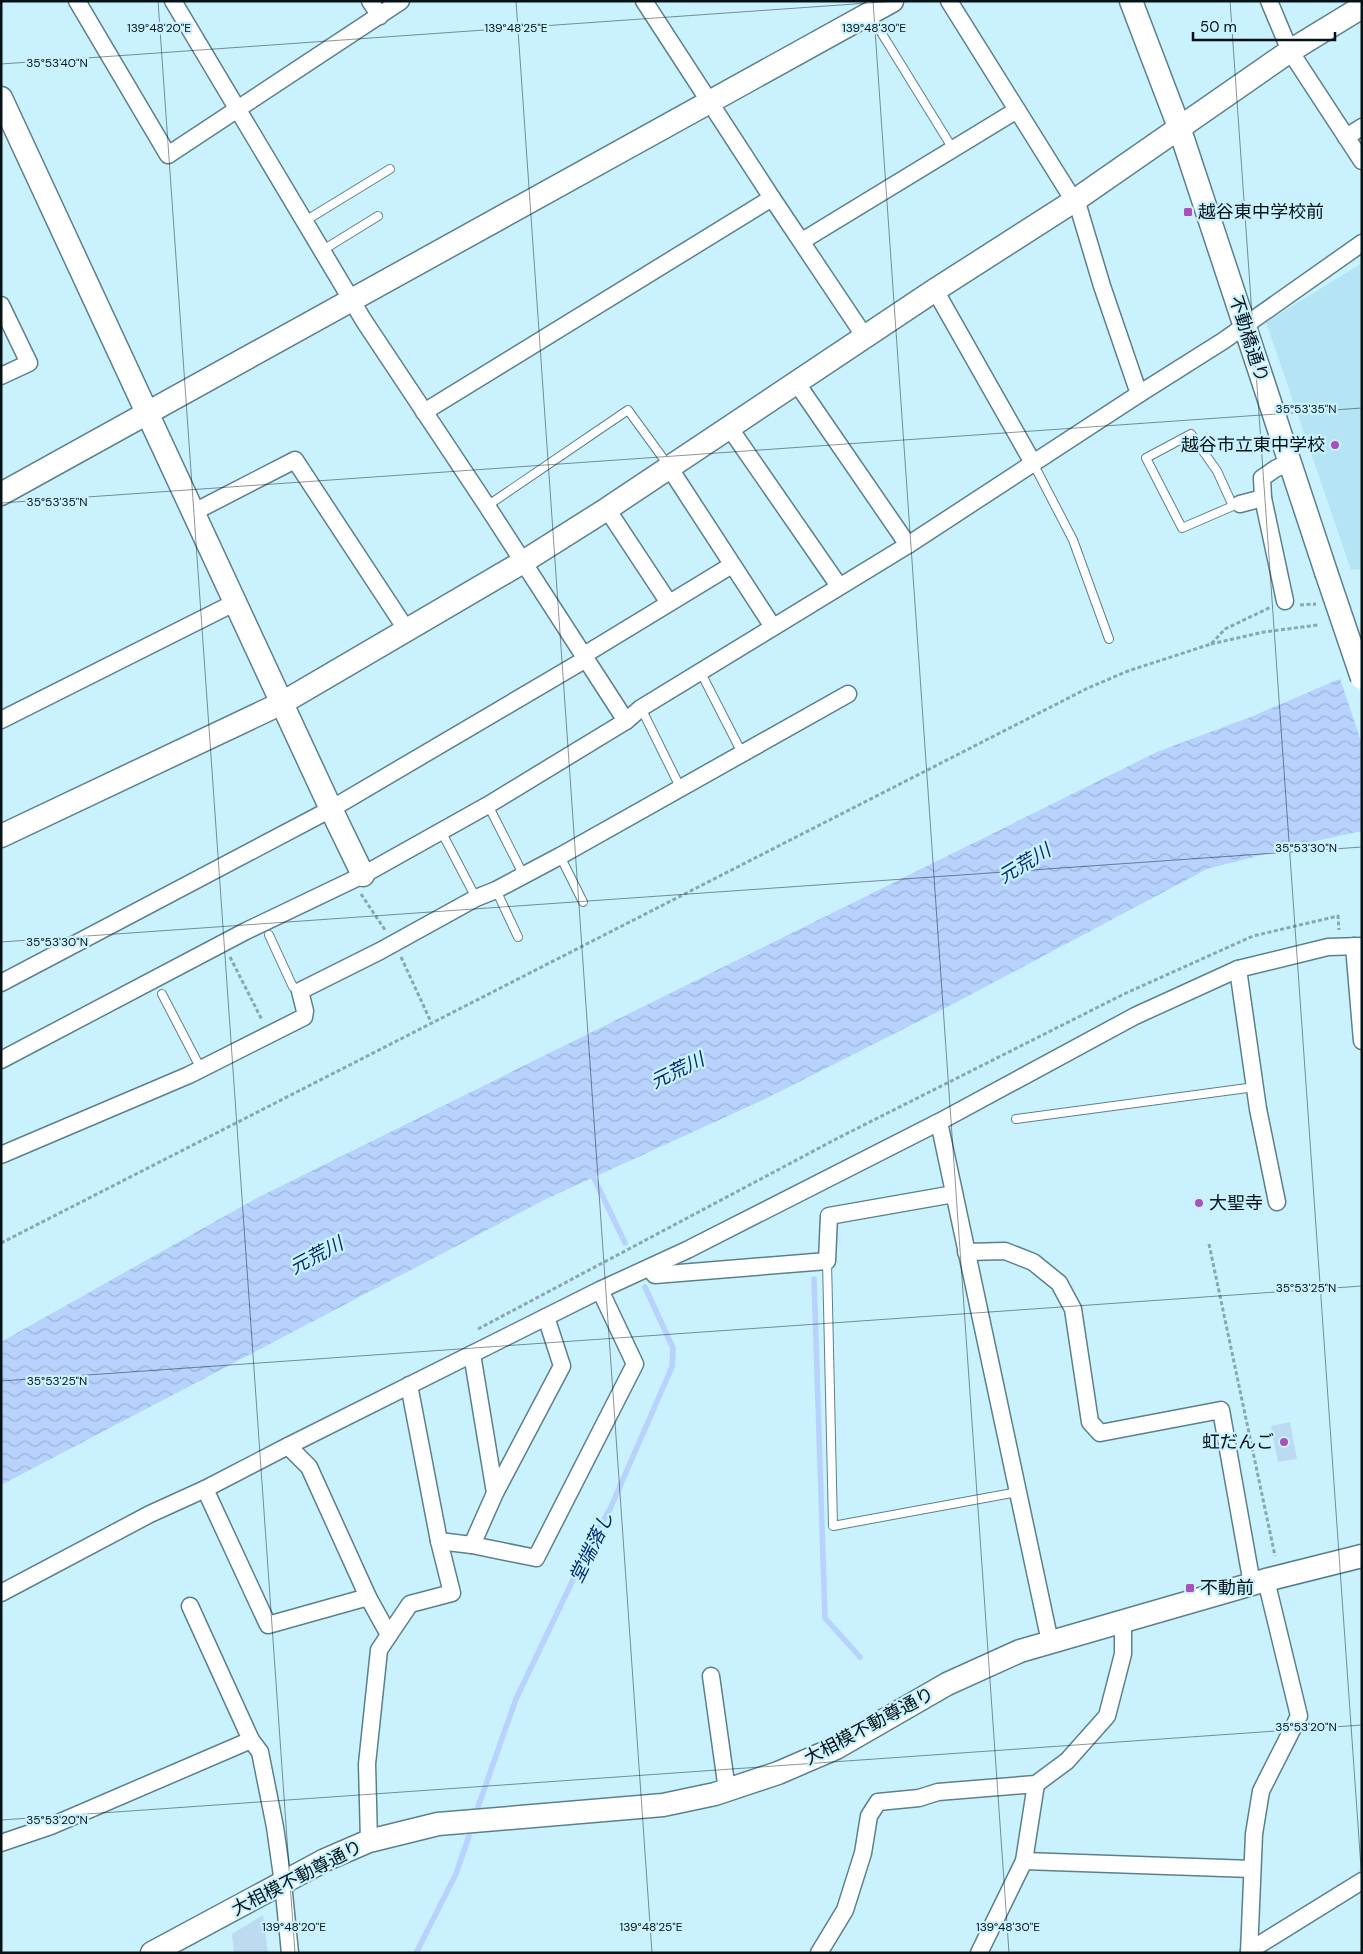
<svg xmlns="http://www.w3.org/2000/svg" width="1363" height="1954" font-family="'DM Sans','Noto Sans JP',sans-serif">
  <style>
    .built { fill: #b5e5f4 }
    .water { fill: url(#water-waves) }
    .pier { fill: #caf2fe }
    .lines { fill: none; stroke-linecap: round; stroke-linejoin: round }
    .stream { stroke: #b6d2fd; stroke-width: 5.5 }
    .building { fill: #bcdbf0 }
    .lane-casing { stroke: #5c808b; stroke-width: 10 }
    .street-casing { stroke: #5c808b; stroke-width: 19 }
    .secondary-casing { stroke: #5c808b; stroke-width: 25 }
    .path { stroke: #88a7b0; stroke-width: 3; stroke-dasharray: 4 2.5; stroke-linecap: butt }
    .lane { stroke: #fff; stroke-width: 8 }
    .street { stroke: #fff; stroke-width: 16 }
    .secondary { stroke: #fff; stroke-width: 22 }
    .secondary-bridge-casing { stroke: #5c808b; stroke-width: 25; stroke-linecap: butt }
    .secondary-bridge { stroke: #fff; stroke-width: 22 }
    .ticks { fill: none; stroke: #051317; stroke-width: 1; stroke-opacity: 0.45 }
    .poi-dot { fill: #aa50bb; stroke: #caf2fe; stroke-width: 2 }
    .labels { text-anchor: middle; stroke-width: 4.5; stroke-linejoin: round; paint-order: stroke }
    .poi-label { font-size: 18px; fill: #051317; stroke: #caf2fe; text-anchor: start }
    .street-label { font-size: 18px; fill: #051317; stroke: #caf2fe }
    .water-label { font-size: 19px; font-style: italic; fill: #052e6b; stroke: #caf2fe }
    .ticks-label { font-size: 12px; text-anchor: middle; fill: #051317; stroke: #caf2fe; stroke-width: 4.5; stroke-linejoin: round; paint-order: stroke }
  </style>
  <defs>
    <pattern id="water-waves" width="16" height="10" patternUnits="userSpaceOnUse" patternTransform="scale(1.25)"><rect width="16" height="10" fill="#b6d2fd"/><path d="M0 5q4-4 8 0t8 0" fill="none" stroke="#9bb3d8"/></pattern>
  </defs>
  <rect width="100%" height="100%" fill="#caf2fe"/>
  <!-- built -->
  <polygon class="built" points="1362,263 1362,569 1351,570 1266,322"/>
  <!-- water -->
  <polygon class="water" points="1362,674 1362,831 1311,842 1207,869 953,1004 765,1099 546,1199 1,1485 1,1342 255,1199 1157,752 1253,716 1337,680"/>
  <!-- pier -->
  <polygon class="pier" points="1362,671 1362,744 1339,676"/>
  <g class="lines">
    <!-- stream -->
    <g class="stream">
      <polyline points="591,1172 625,1243"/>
      <polyline points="814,1279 825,1618 860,1657"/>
      <polyline points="478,1807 516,1699 592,1540 610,1509 672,1367 673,1348 645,1287"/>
      <polyline points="416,1953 456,1874 469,1836"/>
    </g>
  </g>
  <!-- building -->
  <g class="building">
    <polygon points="1290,1422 1297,1459 1278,1462 1271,1426"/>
    <polygon points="263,1915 268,1953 234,1953 232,1934"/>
  </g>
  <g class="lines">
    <!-- lane casing -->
    <g class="lane-casing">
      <g id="lane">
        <polyline points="871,16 953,149"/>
        <polyline points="305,221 390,169"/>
        <polyline points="323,250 378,216"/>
        <polygon points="1191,434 1217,471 1233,506 1182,528 1146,458"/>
        <polyline points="1033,463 1073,540 1109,639"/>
        <polyline points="487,506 628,410 668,465"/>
        <polyline points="700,671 742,753"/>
        <polyline points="641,708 681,789"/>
        <polyline points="488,805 523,874"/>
        <polyline points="441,831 476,898"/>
        <polyline points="560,856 583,902"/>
        <polyline points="496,890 518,937"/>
        <polyline points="269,935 293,987 300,993"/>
        <polyline points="162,994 201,1069"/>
        <polyline points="1016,1119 1255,1087"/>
        <polyline points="827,1261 833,1526 1018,1492"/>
      </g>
    </g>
    <!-- street casing -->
    <g class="street-casing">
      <g id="street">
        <polyline points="77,1 168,155 401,1"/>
        <polyline points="173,1 364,321 487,506 626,721"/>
        <polyline points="370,1 380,16"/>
        <polyline points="644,1 772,198 865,337"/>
        <polyline points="949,1 1074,201"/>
        <polyline points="1269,1 1290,51 1362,161"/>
        <polyline points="1346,137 1362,127"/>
        <polyline points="1076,199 1102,286 1139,394"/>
        <polyline points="802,241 1017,110"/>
        <polyline points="935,290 1033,463"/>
        <polyline points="1,305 29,363 1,376"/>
        <polyline points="796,382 908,545"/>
        <polyline points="424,412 772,198"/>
        <polyline points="729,427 839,586"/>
        <polyline points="669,467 773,627"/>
        <polyline points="1240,504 1263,498"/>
        <polyline points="607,509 669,603"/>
        <polyline points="194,512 295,460 406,629"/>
        <polyline points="1285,601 1263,498 1262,478 1275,469 1289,462"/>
        <polyline points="584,655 732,565"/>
        <polyline points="1,720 236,602"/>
        <polyline points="1354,946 1362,1041"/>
        <polyline points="1238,969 1258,1109 1277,1202"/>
        <polyline points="1,983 331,809 586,659"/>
        <polyline points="1,1060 246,931 363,875 488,805 626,721 641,708 908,545 1139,394 1223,341 1362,243"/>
        <polyline points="939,1122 1050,1642"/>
        <polyline points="1,1155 189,1075 304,1017 305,1011 300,991 380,951 476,898 496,890 560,856 848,694"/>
        <polyline points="966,1252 1005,1251 1033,1262 1059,1283 1073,1309 1090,1422 1100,1433 1221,1410 1252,1584"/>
        <polyline points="649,1268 655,1275 827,1261 829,1216 954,1194"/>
        <polyline points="472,1354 495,1493"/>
        <polyline points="288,1446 309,1467 368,1597 389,1635 379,1650 367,1764 369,1841"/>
        <polyline points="205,1489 268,1625 368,1597"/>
        <polyline points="439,1541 472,1545 495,1493 562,1366 546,1317"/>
        <polyline points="472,1545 536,1558 635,1364 600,1290"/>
        <polyline points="1,1593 150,1514 205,1489 288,1446 600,1290 687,1250 939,1122 1135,1016 1238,969 1328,947 1362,946"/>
        <polyline points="190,1606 251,1740 260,1752 275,1827 283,1883 290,1953"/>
        <polyline points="389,1635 410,1604 452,1593 439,1541 409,1385"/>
        <polyline points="711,1676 727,1790"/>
        <polyline points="1,1843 51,1826 251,1740"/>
        <polyline points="1024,1861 1252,1869"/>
        <polyline points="1249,1951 1362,1881"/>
        <polyline points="819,1953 845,1910 863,1853 869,1816 878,1802 919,1798 938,1792 1036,1784 1067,1761 1107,1716 1123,1654 1123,1623"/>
        <polyline points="979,1953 1024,1861 1036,1784"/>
        <polyline points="1249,1953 1254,1834 1261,1791 1299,1716 1266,1580"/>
      </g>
    </g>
    <!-- secondary casing -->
    <g class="secondary-casing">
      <g id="secondary">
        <polyline points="1131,1 1179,127 1326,572"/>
        <polyline points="1,98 331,809 363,875"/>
        <polyline points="1,494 892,1"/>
        <polyline points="1,836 282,703 523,562 607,509 935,290 1074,201 1290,51 1362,7"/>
        <polyline points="152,1953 325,1860 369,1841 438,1824 663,1805 715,1794 778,1773 836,1748 947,1684 1020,1651 1266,1580 1362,1556"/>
      </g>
    </g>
    <!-- path -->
    <g class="path">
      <polyline points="1300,605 1316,604"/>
      <polyline points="1211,644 1264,632 1318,625"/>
      <polyline points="361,894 385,930"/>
      <polyline points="230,957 262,1020"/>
      <polyline points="401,957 431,1022"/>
      <polyline points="1,1243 1088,688 1128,671 1211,644 1225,629 1271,607"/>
      <polyline points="1209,1244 1275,1556"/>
      <polyline points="478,1329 838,1138 1124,994 1253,936 1338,916 1339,930"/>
    </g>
    <!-- lane -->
    <use href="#lane" class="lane"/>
    <!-- street -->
    <use href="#street" class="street"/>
    <!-- secondary -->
    <use href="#secondary" class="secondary"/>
    <!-- secondary-bridge casing -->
    <g class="secondary-bridge-casing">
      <polyline id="secondary-bridge" points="1326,572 1362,678"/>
    </g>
    <!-- secondary-bridge -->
    <use href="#secondary-bridge" class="secondary-bridge"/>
  </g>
  <!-- ticks -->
  <path class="ticks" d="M158,1l137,1952M516,1l136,1952M873,1l136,1952M1230,1l132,1881M1,64l896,-63M1,503l1361,-95M1,942l1361,-95M1,1381l1361,-95M1,1820l1361,-95"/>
  <!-- markers -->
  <g class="poi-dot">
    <rect x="1183" y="207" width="10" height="10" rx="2.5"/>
    <circle cx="1335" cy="445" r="5"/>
    <circle cx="1199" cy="1203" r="5"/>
    <circle cx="1284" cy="1442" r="5"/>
    <rect x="1185" y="1583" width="10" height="10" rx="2.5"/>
  </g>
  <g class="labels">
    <!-- poi labels -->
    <g class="poi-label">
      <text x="1198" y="218">越谷東中学校前</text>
      <text x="1325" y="451" text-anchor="end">越谷市立東中学校</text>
      <text x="1209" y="1209">大聖寺</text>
      <text x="1274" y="1448" text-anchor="end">虹だんご</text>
      <text x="1200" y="1594">不動前</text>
    </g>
    <!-- street labels -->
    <g class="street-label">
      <text transform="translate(1249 339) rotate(72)" y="6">不動橋通り</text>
      <text transform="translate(869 1726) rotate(-28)" y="6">大相模不動尊通り</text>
      <text transform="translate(297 1878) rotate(-27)" y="6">大相模不動尊通り</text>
    </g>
    <!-- water labels -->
    <g class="water-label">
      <text transform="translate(1024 863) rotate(-31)" y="7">元荒川</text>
      <text transform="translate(677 1070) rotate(-26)" y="7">元荒川</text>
      <text transform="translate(316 1255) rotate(-28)" y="7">元荒川</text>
      <text transform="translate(591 1547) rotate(-64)" y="7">堂端落し</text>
    </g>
  </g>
  <g class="ticks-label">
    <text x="159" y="32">139°48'20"E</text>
    <text x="516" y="32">139°48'25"E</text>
    <text x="874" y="32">139°48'30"E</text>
    <text x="57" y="67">35°53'40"N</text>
    <text x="1306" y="413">35°53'35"N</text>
    <text x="57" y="506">35°53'35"N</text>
    <text x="1306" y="852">35°53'30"N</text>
    <text x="57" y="946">35°53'30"N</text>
    <text x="1306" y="1292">35°53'25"N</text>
    <text x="57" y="1385">35°53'25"N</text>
    <text x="1306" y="1731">35°53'20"N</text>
    <text x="57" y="1824">35°53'20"N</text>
    <text x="294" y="1931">139°48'20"E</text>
    <text x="651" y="1931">139°48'25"E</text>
    <text x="1008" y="1931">139°48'30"E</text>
  </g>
  <!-- border -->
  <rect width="1363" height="1954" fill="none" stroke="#051317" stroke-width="5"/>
  <!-- scale -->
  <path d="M1193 32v8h142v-8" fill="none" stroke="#051317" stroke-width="2.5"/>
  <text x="1200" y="32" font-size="15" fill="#051317" stroke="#caf2fe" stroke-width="4" paint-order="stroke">50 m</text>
</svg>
